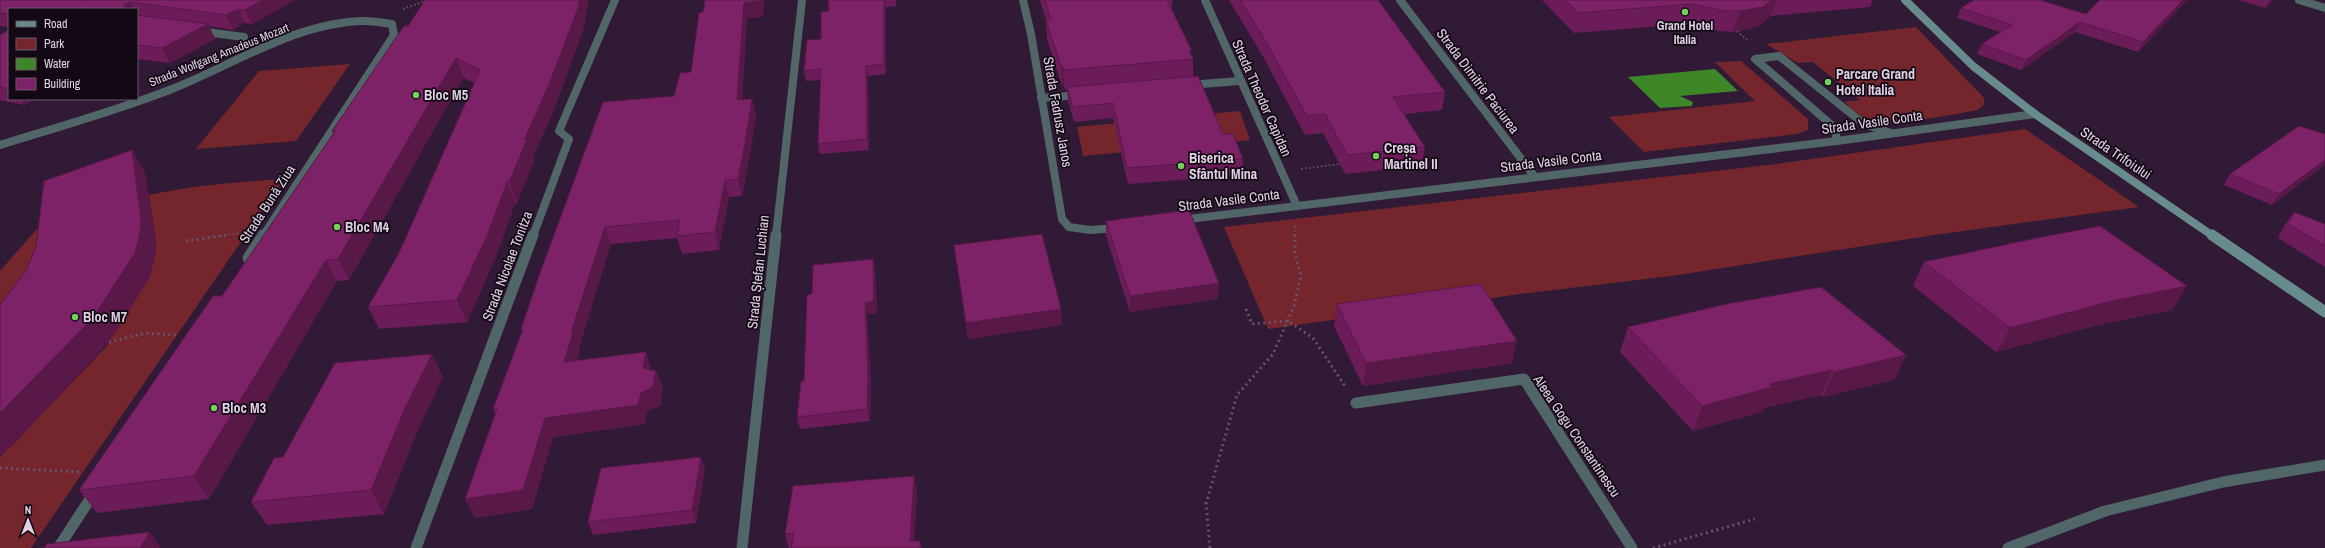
<svg xmlns="http://www.w3.org/2000/svg" width="2325" height="548" font-family="'Archivo Narrow',sans-serif">
  <style>
    .green { fill: #75262c }
    .water { fill: #3e8729 }
    .lines { fill: none; stroke-linecap: round; stroke-linejoin: round }
    .path-far1 { stroke: #66526b; stroke-width: 2; stroke-dasharray: 1.5 2.5; stroke-linecap: butt }
    .path { stroke: #66526b; stroke-width: 3; stroke-dasharray: 2 3.5; stroke-linecap: butt }
    .lane-far1 { stroke: #516667; stroke-width: 8 }
    .lane { stroke: #516667; stroke-width: 11 }
    .street { stroke: #516667; stroke-width: 8 }
    .secondary-far1 { stroke: #688c8d; stroke-width: 8 }
    .secondary { stroke: #688c8d; stroke-width: 11 }
    .wall { fill: #6c1d59 }
    .shaded-wall { fill: #581848 }
    .building { fill: #7e2267; stroke: #581848 }
    .poi-dot { fill: #74d25b; stroke: #130915; stroke-width: 1.5 }
    .labels { text-anchor: middle; stroke-width: 3.5; stroke-linejoin: round; paint-order: stroke }
    .far-poi-label { font-size: 12px; font-weight: bold; fill: #e0d2e4; stroke: #130915 }
    .far-street-label { font-size: 12px; fill: #e0d2e4; stroke: #130915 }
    .poi-label { font-size: 14px; font-weight: bold; fill: #e0d2e4; stroke: #130915; text-anchor: start }
    .street-label { font-size: 14px; fill: #e0d2e4; stroke: #130915 }
  </style>
  <rect width="100%" height="100%" fill="#301a36"/>
  <!-- green -->
  <g class="green">
    <path d="M1916,27l68,71v6l-6,6c-29,5 -91,19 -117,6 -6,-3 -11,-10 -17,-14l16,-2 -47,-38 -15,1 -32,-19z"/>
    <polygon points="1741,61 1808,119 1808,130 1797,134 1644,152 1609,117 1755,101 1715,62"/>
    <polygon points="350,64 296,141 196,149 259,71"/>
    <polygon points="1240,111 1250,140 1083,156 1077,127"/>
    <polygon points="2025,129 2139,207 1941,234 1671,276 1520,294 1268,329 1224,227 1777,164"/>
    <path d="M284,179l-253,369h-31v-91l106,-110 49,-90 1,-14 -7,-48c45,-10 89,-13 135,-16z"/>
    <polygon points="59,204 0,354 0,271"/>
  </g>
  <!-- water -->
  <polygon class="water" points="1715,69 1738,91 1680,96 1693,102 1692,106 1660,108 1628,77"/>
  <g class="lines">
    <!-- path-far1 -->
    <g class="path-far1">
      <polyline points="403,9 428,0"/>
      <polyline points="1737,31 1747,40"/>
      <polyline points="1301,169 1340,164"/>
      <polyline points="1295,226 1295,236"/>
      <polyline points="221,236 238,233"/>
    </g>
    <!-- path -->
    <g class="path">
      <polyline points="186,241 227,235"/>
      <polyline points="1246,309 1252,324 1288,321 1313,338 1345,386"/>
      <polyline points="109,342 146,333 176,335"/>
      <polyline points="0,468 82,472"/>
      <polyline points="1210,548 1206,504 1237,395 1273,354 1294,306 1301,276 1295,253 1295,235"/>
      <polyline points="1653,548 1755,519"/>
    </g>
    <!-- lane-far1 -->
    <g class="lane-far1">
      <polyline points="2299,0 2325,8"/>
      <polyline points="198,31 244,37"/>
      <polyline points="1189,85 1239,81"/>
      <polyline points="1041,98 1081,95"/>
      <polyline points="1837,141 1835,128 1755,59 1779,56 1864,124 1891,133"/>
      <polyline points="263,236 394,35"/>
      <polyline points="533,236 569,139 559,131 615,0"/>
      <polyline points="776,236 802,0"/>
    </g>
    <!-- lane -->
    <g class="lane">
      <polyline points="248,258 263,235"/>
      <polyline points="1356,403 1524,379 1632,548"/>
      <polyline points="58,548 96,490"/>
      <polyline points="416,548 533,235"/>
      <polyline points="742,548 776,235"/>
      <polyline points="2008,548 2105,511 2223,482 2325,465"/>
    </g>
    <!-- street -->
    <g class="street">
      <polyline points="1023,0 1031,34 1062,219 1069,227 1090,230 1118,228"/>
      <polyline points="1205,0 1297,206"/>
      <polyline points="1400,0 1535,177"/>
      <path d="M0,145c58,-18 116,-34 172,-56 63,-25 124,-67 193,-68 9,0 18,2 27,3l2,11"/>
      <polyline points="1180,220 1837,141 2035,114"/>
    </g>
    <!-- secondary-far1 -->
    <polyline class="secondary-far1" points="1905,0 1973,66 2035,114 2213,236"/>
    <!-- secondary -->
    <polyline class="secondary" points="2212,235 2325,312"/>
  </g>
  <!-- wall -->
  <g class="wall">
    <polygon points="0,0 295,0 252,24 245,23 233,30 209,26 215,39 170,63 137,59 137,9 9,9 9,27 0,26"/>
    <polygon points="425,0 589,0 583,30 555,107 533,157 534,161 517,203 515,203 496,257 467,322 379,329 368,307 399,253 475,83 463,78 349,280 337,281 209,499 97,513 79,490 222,296 333,134 332,131 408,26"/>
    <polygon points="705,0 764,0 763,17 747,18 742,100 752,99 756,116 749,160 742,196 729,197 719,250 682,254 677,238 611,244 579,348 580,351 577,360 656,371 663,389 660,406 647,411 645,424 553,437 532,509 475,518 465,499 495,414 493,409 522,332 521,329 674,96 691,72 703,12"/>
    <polygon points="828,0 896,0 896,6 886,7 886,74 868,76 869,150 820,154 818,144 821,80 806,81 804,71 821,39 829,11"/>
    <polygon points="1040,0 1172,0 1172,9 1193,59 1193,76 1223,134 1243,159 1242,175 1128,184 1113,118 1074,122 1068,101 1067,90 1065,90 1064,86 1062,86 1047,39 1046,20"/>
    <polygon points="1229,0 1378,0 1445,92 1442,110 1404,114 1425,147 1422,166 1345,174 1323,133 1305,135 1261,53"/>
    <polygon points="1542,0 1873,0 1870,7 1771,16 1757,27 1733,32 1719,31 1686,24 1574,33"/>
    <polygon points="2100,0 2187,0 2138,52 2075,32 2021,70 1977,54 1982,44 2000,32 1957,18 1961,8 2086,14"/>
    <polygon points="2238,0 2274,0 2265,8"/>
    <polygon points="9,30 9,99 36,99 24,105 0,100 0,35"/>
    <polygon points="2325,134 2272,205 2224,185 2230,174"/>
    <polygon points="2294,212 2325,224 2325,267 2278,238 2284,226"/>
    <polygon points="1106,221 1219,283 1218,299 1130,312 1106,236"/>
    <polygon points="954,245 1061,309 1062,325 968,339"/>
    <polygon points="873,259 875,270 877,313 867,314 871,386 870,421 800,429 797,417 804,381 812,294"/>
    <polygon points="1924,262 2187,286 2172,310 2098,325 1996,352 1913,286"/>
    <polygon points="1337,304 1512,363 1363,386 1334,326"/>
    <polygon points="1628,327 1906,355 1894,380 1823,397 1821,395 1764,408 1762,412 1693,431 1620,352"/>
    <polygon points="443,377 418,430 384,514 267,525 251,502 283,457"/>
    <polygon points="705,469 696,523 593,535 588,522"/>
    <polygon points="917,491 914,541 922,548 789,548 785,534"/>
  </g>
  <!-- shaded-wall -->
  <g class="shaded-wall">
    <polygon points="263,0 295,0 252,24 245,10"/>
    <polygon points="580,0 589,0 583,30 555,107 533,157 534,161 517,203 509,182 524,140"/>
    <polygon points="760,0 764,0 763,17 747,18 741,117 737,100 744,3"/>
    <polygon points="884,0 886,7 886,74 884,64"/>
    <polygon points="1772,0 1776,0 1771,16 1757,27 1733,32 1740,11"/>
    <polygon points="2183,0 2187,0 2138,52 2143,42"/>
    <polygon points="2269,0 2274,0 2265,8"/>
    <polygon points="130,2 134,9 124,9 125,4"/>
    <polygon points="238,9 245,23 233,30 226,15"/>
    <polygon points="2080,22 2075,32 2021,70 2026,60"/>
    <polygon points="208,24 215,39 170,63 162,48"/>
    <polygon points="456,58 463,78 349,280 338,259"/>
    <polygon points="866,66 868,76 869,150 867,139"/>
    <polygon points="1061,66 1063,66 1064,86 1062,86"/>
    <polygon points="20,99 36,99 24,105"/>
    <polygon points="752,99 756,116 749,160 742,196 738,179"/>
    <polygon points="132,150 145,172 156,243 155,257 150,277 109,342 16,442 0,456 0,413"/>
    <polygon points="2325,160 2325,165 2272,205 2279,194"/>
    <polygon points="725,180 729,197 719,250 715,232"/>
    <polygon points="507,182 515,203 496,257 467,322 457,300"/>
    <polygon points="605,227 611,244 579,348 580,351 571,381 564,362 571,333"/>
    <polygon points="873,259 875,270 877,313 867,314 871,386 870,421 867,409 865,303"/>
    <polygon points="326,260 337,281 209,499 194,476"/>
    <polygon points="1219,283 1218,299 1130,312 1130,296"/>
    <polygon points="2187,286 2172,310 2098,325 1996,352 2010,328 2112,301"/>
    <polygon points="1061,309 1062,325 968,339 966,323"/>
    <polygon points="1517,341 1512,363 1363,386 1366,363"/>
    <polygon points="646,352 652,370 643,368"/>
    <polygon points="432,354 443,377 418,430 384,514 371,490 406,406"/>
    <polygon points="1906,355 1894,380 1823,397 1834,372"/>
    <polygon points="1832,370 1821,395 1764,408 1762,412 1693,431 1702,406 1769,384"/>
    <polygon points="656,371 663,389 660,406 647,411 645,424 553,437 532,509 475,518 465,499 545,418 641,393"/>
    <polygon points="701,457 705,469 696,523 692,510"/>
    <polygon points="914,476 917,491 914,548 910,541"/>
    <polygon points="150,532 161,548 140,548"/>
    <polygon points="920,541 922,548 920,548"/>
  </g>
  <!-- building -->
  <g class="building">
    <polygon points="0,0 85,0 85,1 87,0 263,0 245,10 238,9 226,15 130,2 125,4 124,9 9,9 9,14 0,13"/>
    <polygon points="425,0 580,0 577,11 548,87 524,140 527,140 509,182 507,182 487,236 457,300 368,307 399,253 480,70 456,58 338,259 326,260 194,476 79,490 213,296 222,296 336,130 332,131 404,26 408,26"/>
    <polygon points="705,0 760,0 760,1 744,3 737,100 752,99 745,143 738,179 725,180 715,232 677,236 680,220 605,227 571,333 573,333 564,362 646,352 643,368 656,371 653,387 641,393 638,405 545,418 523,490 465,499 497,409 493,409 523,329 521,329 541,270 603,102 674,96 680,73 691,72 699,13 703,12"/>
    <polygon points="828,0 884,0 884,64 866,66 867,139 818,144 821,69 804,71 807,40 821,39 821,12 829,11"/>
    <polygon points="1045,0 1167,0 1192,51 1189,51 1193,59 1064,70 1063,66 1061,66 1046,20 1051,20"/>
    <polygon points="1240,0 1378,0 1445,92 1393,97 1425,147 1347,155 1325,114 1307,116 1262,35"/>
    <polygon points="1566,0 1772,0 1763,7 1740,11 1725,11 1692,4 1578,13"/>
    <polygon points="1974,0 2040,0 2086,14 2100,0 2183,0 2143,42 2080,22 2026,60 1982,44 2012,25 1961,8"/>
    <polygon points="137,15 208,24 162,48 137,45"/>
    <polygon points="9,30 9,89 0,87 0,35"/>
    <polygon points="1198,76 1223,134 1233,134 1243,159 1127,168 1113,103 1073,107 1067,87"/>
    <polygon points="2299,126 2325,134 2325,160 2279,194 2230,174"/>
    <polygon points="132,150 141,219 140,233 135,253 93,318 0,413 0,305 27,269 36,246 44,181"/>
    <polygon points="1189,210 1219,283 1130,296 1106,221"/>
    <polygon points="2294,212 2325,224 2325,246 2288,224"/>
    <polygon points="2100,226 2187,286 2112,301 2010,328 1924,262 2032,239"/>
    <polygon points="1042,234 1061,309 966,323 954,245"/>
    <polygon points="873,259 874,301 865,303 868,374 867,409 797,417 801,381 804,381 807,295 812,294 813,265"/>
    <polygon points="1481,284 1517,341 1366,363 1337,304"/>
    <polygon points="1821,287 1906,355 1834,372 1832,370 1769,384 1772,387 1702,406 1628,327 1727,304"/>
    <polygon points="432,354 406,406 371,490 251,502 274,458 283,457 335,363"/>
    <polygon points="701,457 692,510 588,522 601,468"/>
    <polygon points="914,476 910,541 920,541 920,548 791,548 794,533 785,534 793,486"/>
    <polygon points="150,532 140,548 44,548 47,544"/>
  </g>
  <!-- markers -->
  <g class="poi-dot">
    <circle cx="1685" cy="12" r="4"/>
    <circle cx="1828" cy="82" r="4"/>
    <circle cx="416" cy="95" r="4"/>
    <circle cx="1376" cy="156" r="4"/>
    <circle cx="1181" cy="166" r="4"/>
    <circle cx="337" cy="227" r="4"/>
    <circle cx="75" cy="317" r="4"/>
    <circle cx="214" cy="408" r="4"/>
  </g>
  <g class="labels">
    <!-- far-poi labels -->
    <g class="far-poi-label">
      <text x="1685" y="30">Grand Hotel<tspan x="1685" dy="14">Italia</tspan></text>
    </g>
    <!-- far-street labels -->
    <g class="far-street-label">
      <text transform="translate(219 55) rotate(-22)" y="4">Strada Wolfgang Amadeus Mozart</text>
    </g>
    <!-- poi labels -->
    <g class="poi-label">
      <text x="1836" y="79">Parcare Grand<tspan x="1836" dy="16">Hotel Italia</tspan></text>
      <text x="424" y="100">Bloc M5</text>
      <text x="1384" y="153">Creșa<tspan x="1384" dy="16">Martinel II</tspan></text>
      <text x="1189" y="163">Biserica<tspan x="1189" dy="16">Sfântul Mina</tspan></text>
      <text x="345" y="232">Bloc M4</text>
      <text x="83" y="322">Bloc M7</text>
      <text x="222" y="413">Bloc M3</text>
    </g>
    <!-- street labels -->
    <g class="street-label">
      <text transform="translate(1478 81) rotate(53)" y="5">Strada Dimitrie Paciurea</text>
      <text transform="translate(1262 98) rotate(66)" y="5">Strada Theodor Capidan</text>
      <text transform="translate(1058 112) rotate(80)" y="5">Strada Fadrusz Janos</text>
      <text transform="translate(1872 122) rotate(-8)" y="5">Strada Vasile Conta</text>
      <text transform="translate(2116 153) rotate(34)" y="5">Strada Trifoiului</text>
      <text transform="translate(1551 161) rotate(-7)" y="5">Strada Vasile Conta</text>
      <text transform="translate(1229 200) rotate(-7)" y="5">Strada Vasile Conta</text>
      <text transform="translate(267 204) rotate(-57)" y="5">Strada Bună Ziua</text>
      <text transform="translate(507 266) rotate(-69)" y="5">Strada Nicolae Tonitza</text>
      <text transform="translate(758 272) rotate(-84)" y="5">Strada Ștefan Luchian</text>
      <text transform="translate(1577 436) rotate(56)" y="5">Aleea Gogu Constantinescu</text>
    </g>
  </g>
  <!-- legend -->
  <rect x="8" y="8" width="130" height="92" fill="#130915" stroke="#655968"/>
  <rect x="16" y="21" width="20" height="6" fill="#688c8d" stroke="#655968"/>
  <text x="44" y="28" font-size="12" fill="#e0d2e4">Road</text>
  <rect x="16" y="38" width="20" height="12" fill="#75262c" stroke="#655968"/>
  <text x="44" y="48" font-size="12" fill="#e0d2e4">Park</text>
  <rect x="16" y="58" width="20" height="12" fill="#3e8729" stroke="#655968"/>
  <text x="44" y="68" font-size="12" fill="#e0d2e4">Water</text>
  <rect x="16" y="78" width="20" height="12" fill="#7e2267" stroke="#655968"/>
  <text x="44" y="88" font-size="12" fill="#e0d2e4">Building</text>
  <!-- north arrow -->
  <g transform="translate(28 520)" stroke="#130915" stroke-width="3" paint-order="stroke">
  <path d="M0-3L7 15L0 10L-7 15Z" fill="#e0d2e4"/>
  <text y="-6" font-size="11" font-weight="bold" text-anchor="middle" fill="#e0d2e4">N</text>
  </g>
</svg>
